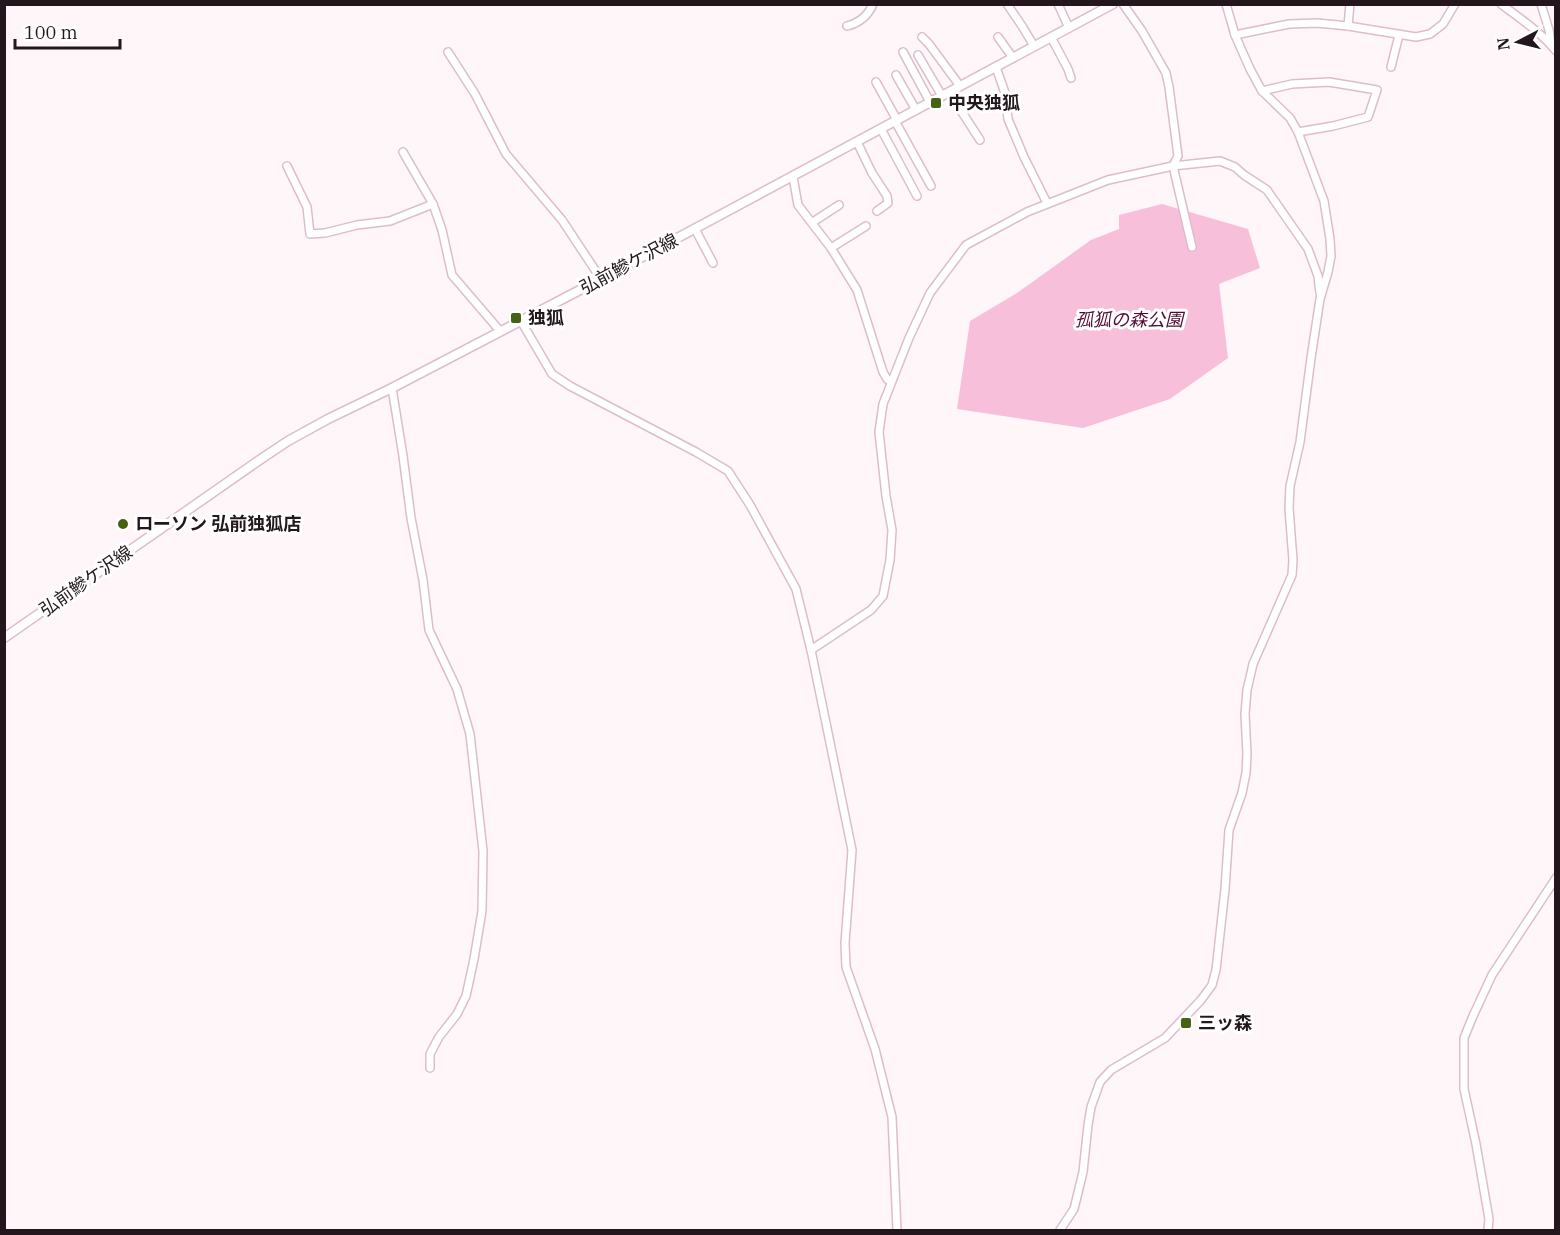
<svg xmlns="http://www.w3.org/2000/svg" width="1560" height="1235" font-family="'IBM Plex Serif','Noto Sans JP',serif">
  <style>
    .green { fill: #f8bfda }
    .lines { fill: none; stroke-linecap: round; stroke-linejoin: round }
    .minor-casing { stroke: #debccc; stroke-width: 10 }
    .major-casing { stroke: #debccc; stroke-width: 11 }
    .minor { stroke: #fff; stroke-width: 7 }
    .major { stroke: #fff; stroke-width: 8 }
    .poi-dot { fill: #456215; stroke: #fff; stroke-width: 2 }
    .labels { text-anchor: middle; stroke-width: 6; stroke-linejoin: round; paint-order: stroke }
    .poi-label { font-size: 18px; font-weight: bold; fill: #23171d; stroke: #fff; text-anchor: start }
    .street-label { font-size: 18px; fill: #23171d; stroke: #fff }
    .park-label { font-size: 18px; font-style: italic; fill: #4f0b35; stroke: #fff }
  </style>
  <rect width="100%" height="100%" fill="#fef6f9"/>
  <!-- green -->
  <polygon class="green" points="1162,204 1248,229 1260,268 1219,284 1228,358 1170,399 1083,428 957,409 970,321 1017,293 1091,240 1119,229 1119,215"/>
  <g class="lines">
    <!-- minor casing -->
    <g class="minor-casing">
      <g id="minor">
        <polyline points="1007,4 1022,26 1034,46"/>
        <polyline points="1058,4 1069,28"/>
        <polyline points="1123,4 1142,31 1166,73 1169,87 1178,156 1173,166 1192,247"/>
        <path d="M1501,4c18,14 40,28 55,47"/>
        <polyline points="1541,4 1549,30 1551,45"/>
        <path d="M847,26c12,-3 21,-10 26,-22"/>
        <polyline points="1348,26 1350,4"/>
        <polyline points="1235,35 1289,24 1317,23 1348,26 1416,37 1430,34 1443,24 1455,4"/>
        <polyline points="922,37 929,44 960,86"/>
        <polyline points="998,37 1013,58"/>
        <polyline points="1051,37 1068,69 1071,78"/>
        <polyline points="448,52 475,94 506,154 562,220 601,279"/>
        <polyline points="903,52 930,102"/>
        <polyline points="918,55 942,96"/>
        <polyline points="996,67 1005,93 1008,119 1024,157 1047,203"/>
        <polyline points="1391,67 1399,35"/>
        <polyline points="896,75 916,110"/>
        <polyline points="876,82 897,120"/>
        <polyline points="1262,91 1292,84 1329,82 1377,90 1368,117 1333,126 1298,132"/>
        <polyline points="949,92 980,140"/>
        <polyline points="895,121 931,186"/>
        <polyline points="881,129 917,196"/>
        <polyline points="857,142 872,173 887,196 888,203 877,211"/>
        <polyline points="403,152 433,204 442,230 452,275 500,331"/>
        <polyline points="287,166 307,207 310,234 325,233 357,225 390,221 433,204"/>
        <polyline points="793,177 798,205 831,248 857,290 883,372 887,379 891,382"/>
        <polyline points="813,222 839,205"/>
        <polyline points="695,229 713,263"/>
        <polyline points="831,248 866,226"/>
        <polyline points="521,321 552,374 570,386 696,452 728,471 750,505 796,589 811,650 852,850 845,943 846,967 875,1049 892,1117 897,1230"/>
        <polyline points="392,388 403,456 411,518 423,580 429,630 457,689 470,734 483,851 482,911 474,959 466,996 457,1014 439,1037 430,1054 430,1068"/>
        <polyline points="811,650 871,610 883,596 890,560 892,530 886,496 879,432 883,404 909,338 930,293 966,245 1027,212 1108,180 1173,166 1220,161 1235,167 1244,175 1267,190 1308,249 1318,276 1320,293"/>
        <polyline points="1060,1230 1074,1209 1083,1172 1088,1125 1091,1107 1100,1082 1111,1070 1165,1038 1201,1000 1212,985 1216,970 1225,889 1229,830 1242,793 1246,773 1247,754 1245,714 1247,690 1253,664 1292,575 1293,560 1289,508 1290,486 1300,442 1311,358 1320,299 1328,272 1331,256 1330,239 1324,201 1298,132 1290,118 1262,91 1250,69 1235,35 1226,4"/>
        <polyline points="1488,1230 1489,1219 1476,1144 1464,1089 1464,1038 1473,1016 1492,975 1556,878"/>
      </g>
    </g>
    <!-- major casing -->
    <g class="major-casing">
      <polyline id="major" points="4,638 261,459 288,441 328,419 392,388 601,279 1113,4"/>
    </g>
    <!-- minor -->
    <use href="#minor" class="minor"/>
    <!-- major -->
    <use href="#major" class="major"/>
  </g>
  <!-- markers -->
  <g class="poi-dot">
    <rect x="930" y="97" width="12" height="12" rx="3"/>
    <rect x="510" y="312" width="12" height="12" rx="3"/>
    <circle cx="123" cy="524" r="6"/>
    <rect x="1180" y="1017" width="12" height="12" rx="3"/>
  </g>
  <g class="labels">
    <!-- poi labels -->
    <g class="poi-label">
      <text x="948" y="109">中央独狐</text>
      <text x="528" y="324">独狐</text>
      <text x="135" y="530">ローソン 弘前独狐店</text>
      <text x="1198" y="1029">三ッ森</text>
    </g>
    <!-- street labels -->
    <g class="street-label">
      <text transform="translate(629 264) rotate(-28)" y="6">弘前鰺ケ沢線</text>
      <text transform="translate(86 581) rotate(-35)" y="6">弘前鰺ケ沢線</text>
    </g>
    <!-- park labels -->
    <g class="park-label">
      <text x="1129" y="326">孤狐の森公園</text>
    </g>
  </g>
  <!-- border -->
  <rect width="1560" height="1235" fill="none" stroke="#23171d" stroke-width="12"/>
  <!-- north arrow -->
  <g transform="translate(1518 42) rotate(263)" stroke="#ffffff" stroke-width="4.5" paint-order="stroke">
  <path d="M0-4.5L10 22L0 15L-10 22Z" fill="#23171d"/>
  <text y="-9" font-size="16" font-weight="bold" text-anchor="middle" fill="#23171d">N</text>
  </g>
  <!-- scale -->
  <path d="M15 39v9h105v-9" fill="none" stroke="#23171d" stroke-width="3"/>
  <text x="24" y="39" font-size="18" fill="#23171d" stroke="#ffffff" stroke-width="4.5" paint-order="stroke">100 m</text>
</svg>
